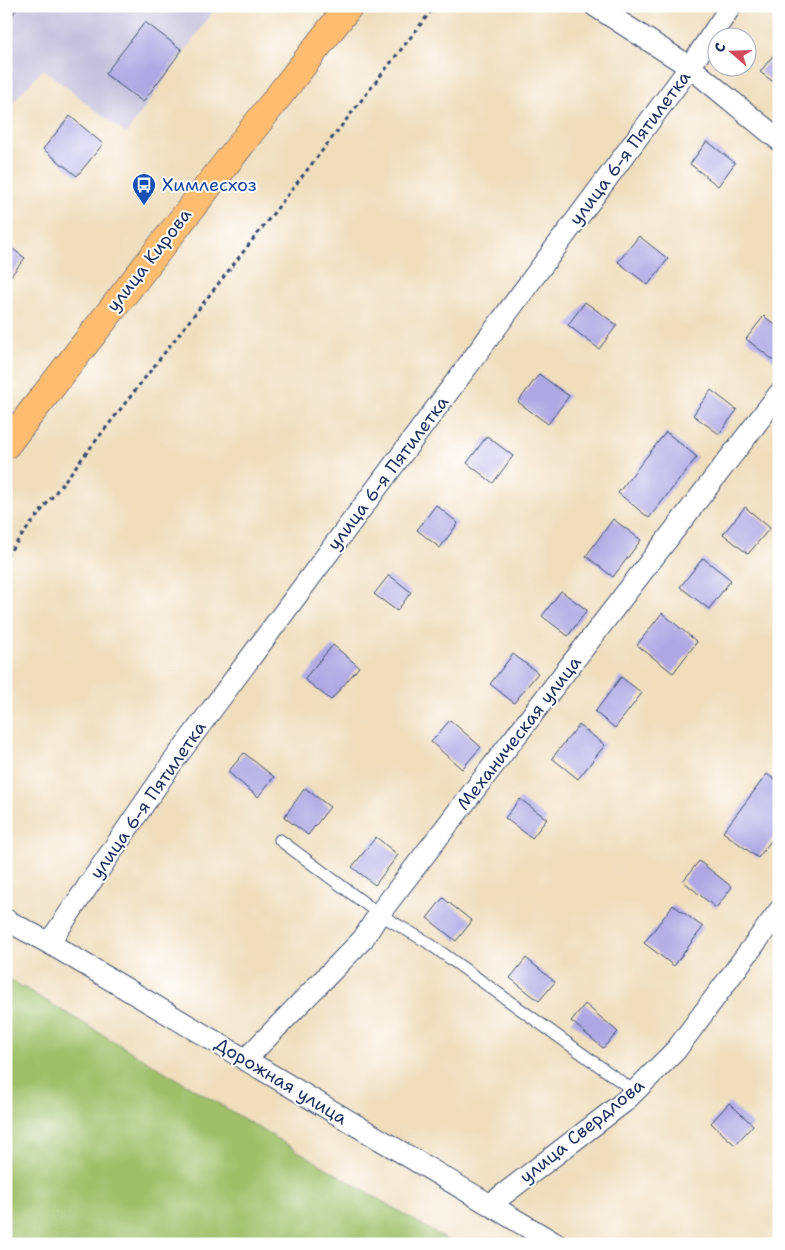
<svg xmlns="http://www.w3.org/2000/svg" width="785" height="1250" font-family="'Shantell Sans',sans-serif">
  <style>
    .industrial { fill: #c4c0db }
    .green { fill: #9ebf68; stroke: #5c7763 }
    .building { fill: #afa7e3 }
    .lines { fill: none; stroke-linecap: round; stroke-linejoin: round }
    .service-casing { stroke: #3b496c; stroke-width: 13 }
    .minor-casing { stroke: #3b496c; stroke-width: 23 }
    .primary-casing { stroke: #3b496c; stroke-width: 29 }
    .path { stroke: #3b496c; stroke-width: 3; stroke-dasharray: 4 4; stroke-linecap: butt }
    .service { stroke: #fff; stroke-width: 11 }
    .minor { stroke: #fff; stroke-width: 21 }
    .primary { stroke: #fdbc6f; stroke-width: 28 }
    .labels { text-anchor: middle; stroke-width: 4; stroke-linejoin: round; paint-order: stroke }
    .street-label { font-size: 18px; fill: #1b2f5e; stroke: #fff }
    .transit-label { font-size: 18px; fill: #164399; stroke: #fff; text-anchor: start }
  </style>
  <rect width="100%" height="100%" fill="#fff"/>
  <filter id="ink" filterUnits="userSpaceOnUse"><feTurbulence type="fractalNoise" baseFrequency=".02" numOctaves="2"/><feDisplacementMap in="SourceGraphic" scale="10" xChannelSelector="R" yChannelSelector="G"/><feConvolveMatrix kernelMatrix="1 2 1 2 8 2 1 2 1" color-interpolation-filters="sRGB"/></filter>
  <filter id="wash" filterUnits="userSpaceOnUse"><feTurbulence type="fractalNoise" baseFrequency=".0096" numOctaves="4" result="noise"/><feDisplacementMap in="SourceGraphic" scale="20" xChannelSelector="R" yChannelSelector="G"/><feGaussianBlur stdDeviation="1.12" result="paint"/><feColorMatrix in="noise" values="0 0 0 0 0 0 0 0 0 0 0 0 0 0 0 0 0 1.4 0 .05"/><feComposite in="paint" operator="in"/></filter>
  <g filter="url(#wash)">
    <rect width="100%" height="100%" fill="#efddbb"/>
    <!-- industrial -->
    <polygon class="industrial" points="6,6 217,6 126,134 43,69 12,103 6,98"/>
    <!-- green -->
    <polygon class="green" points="6,977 454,1244 6,1244"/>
    <g id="blocks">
      <!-- building -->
      <g class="building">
        <polygon points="6,6 18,6 6,25"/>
        <polygon points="145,22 182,50 143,102 105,74"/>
        <polygon points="779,48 779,86 760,72"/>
        <polygon points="70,116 103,144 77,176 43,149"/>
        <polygon points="707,141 735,163 718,186 690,164"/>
        <polygon points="639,236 668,259 648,285 618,262"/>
        <polygon points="6,244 25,258 6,282"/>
        <polygon points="585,302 617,325 599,349 568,325"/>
        <polygon points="764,316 779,328 779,358 776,362 746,339"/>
        <polygon points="539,374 569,396 548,424 518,402"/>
        <polygon points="711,390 737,410 719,434 693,415"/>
        <polygon points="666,432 697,457 649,518 618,493"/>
        <polygon points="487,436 513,456 493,483 467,463"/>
        <polygon points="436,505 458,523 440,548 417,530"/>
        <polygon points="745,507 770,528 748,554 723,534"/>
        <polygon points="613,519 641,540 613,577 586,556"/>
        <polygon points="703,558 731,580 709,609 680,587"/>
        <polygon points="389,575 411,592 397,611 374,594"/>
        <polygon points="561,591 587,610 568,636 542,616"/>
        <polygon points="662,613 697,642 673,673 637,645"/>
        <polygon points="333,645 359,667 331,700 304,679"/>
        <polygon points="513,654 538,673 514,703 490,684"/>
        <polygon points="621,677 642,693 615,728 595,712"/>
        <polygon points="450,720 481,747 462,769 431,742"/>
        <polygon points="579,725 605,745 578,779 552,758"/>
        <polygon points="244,753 274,777 258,797 228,772"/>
        <polygon points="767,774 779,783 779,830 758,858 723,832"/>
        <polygon points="305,788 330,807 308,835 284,817"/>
        <polygon points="520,799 547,819 532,838 505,818"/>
        <polygon points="376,837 398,855 375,885 352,867"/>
        <polygon points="699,861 732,887 716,908 683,881"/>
        <polygon points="443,898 472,921 456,941 427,918"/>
        <polygon points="673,905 703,927 674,966 644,943"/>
        <polygon points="526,958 555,982 539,1001 510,978"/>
        <polygon points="585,1004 618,1032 603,1048 571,1021"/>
        <polygon points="729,1103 753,1125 735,1145 711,1123"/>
      </g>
    </g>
  </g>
  <g filter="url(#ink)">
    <use href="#blocks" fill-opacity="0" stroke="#3b496c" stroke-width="1"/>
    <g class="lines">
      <!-- service casing -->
      <g class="service-casing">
        <polyline id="service" points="280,840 379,914 427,942 634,1091"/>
      </g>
      <!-- minor casing -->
      <g class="minor-casing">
        <g id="minor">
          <polyline points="595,6 690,67 779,140"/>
          <polyline points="6,920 49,943 556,1244"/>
          <polyline points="49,943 172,763 690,67 731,6"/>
          <polyline points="245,1060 363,939 379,914 779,394"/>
          <polyline points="491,1204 624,1102 676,1050 779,911"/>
        </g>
      </g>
      <!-- primary casing -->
      <g class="primary-casing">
        <polyline id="primary" points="6,445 349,6"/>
      </g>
      <!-- path -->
      <polyline class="path" points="6,556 435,6"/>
      <!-- service -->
      <use href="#service" class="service"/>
      <!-- minor -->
      <use href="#minor" class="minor"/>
      <!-- primary -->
      <use href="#primary" class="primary"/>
    </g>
  </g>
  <!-- icons -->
  <defs>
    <g id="bus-pin" transform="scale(1.25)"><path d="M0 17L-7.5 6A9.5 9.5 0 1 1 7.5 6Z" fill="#1a4fb4" stroke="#fff"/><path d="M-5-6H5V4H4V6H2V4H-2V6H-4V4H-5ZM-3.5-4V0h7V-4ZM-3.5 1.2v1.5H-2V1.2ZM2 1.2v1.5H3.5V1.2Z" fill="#fff"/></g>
  </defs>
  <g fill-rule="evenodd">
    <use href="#bus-pin" x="144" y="185"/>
  </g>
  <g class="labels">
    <!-- street labels -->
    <g class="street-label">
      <text transform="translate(630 148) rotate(-53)" y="6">улица 6-я Пятилетка</text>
      <text transform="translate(149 260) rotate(-52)" y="6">улица Кирова</text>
      <text transform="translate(388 473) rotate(-53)" y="6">улица 6-я Пятилетка</text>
      <text transform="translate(519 733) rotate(-52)" y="6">Механическая улица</text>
      <text transform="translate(148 800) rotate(-55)" y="6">улица 6-я Пятилетка</text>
      <text transform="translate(281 1081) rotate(31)" y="6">Дорожная улица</text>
      <text transform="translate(582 1131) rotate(-39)" y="6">улица Свердлова</text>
    </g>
    <!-- transit labels -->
    <g class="transit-label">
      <text x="162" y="191">Химлесхоз</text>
    </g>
  </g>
  <!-- margin -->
  <rect width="785" height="1250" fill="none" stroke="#fff" stroke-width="25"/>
  <!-- north arrow -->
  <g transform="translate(732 52) rotate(290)"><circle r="24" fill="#ffffff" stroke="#a4acbf"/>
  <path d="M0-4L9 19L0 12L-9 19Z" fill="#d1495b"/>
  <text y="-8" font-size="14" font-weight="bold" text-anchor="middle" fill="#1b2f5e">С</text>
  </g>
</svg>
